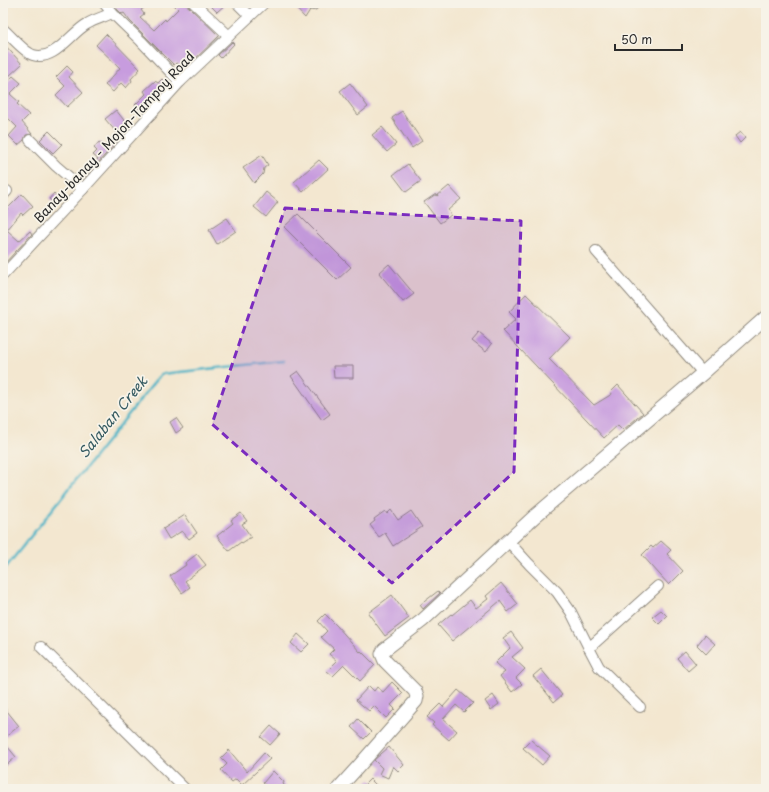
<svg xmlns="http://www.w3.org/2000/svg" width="769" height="792" font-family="'Playpen Sans',sans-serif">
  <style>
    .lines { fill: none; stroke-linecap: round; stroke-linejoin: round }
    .stream { stroke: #4ab4c7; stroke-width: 2.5 }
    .building { fill: #c79cde }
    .minor-casing { stroke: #8f897e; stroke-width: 12 }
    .tertiary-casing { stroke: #8f897e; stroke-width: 15 }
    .minor { stroke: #fff; stroke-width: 10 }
    .tertiary { stroke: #fff; stroke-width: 13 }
    .marked { fill: #7b2cbf; fill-opacity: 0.2; stroke: #7b2cbf; stroke-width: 3; stroke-dasharray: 8 5; stroke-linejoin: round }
    .labels { text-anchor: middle; stroke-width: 3.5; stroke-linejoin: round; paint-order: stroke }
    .street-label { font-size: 13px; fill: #2b2b2b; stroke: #f7f3e8 }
    .water-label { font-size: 14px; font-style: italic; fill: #365b62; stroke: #f7f3e8 }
  </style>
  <rect width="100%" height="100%" fill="#f7f3e8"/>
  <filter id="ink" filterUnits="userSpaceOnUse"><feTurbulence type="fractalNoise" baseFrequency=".025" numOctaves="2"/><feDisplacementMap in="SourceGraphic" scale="8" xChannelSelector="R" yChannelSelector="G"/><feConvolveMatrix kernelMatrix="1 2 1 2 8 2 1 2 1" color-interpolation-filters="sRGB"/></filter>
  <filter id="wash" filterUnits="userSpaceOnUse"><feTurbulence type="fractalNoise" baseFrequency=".012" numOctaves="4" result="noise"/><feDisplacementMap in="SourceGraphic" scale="16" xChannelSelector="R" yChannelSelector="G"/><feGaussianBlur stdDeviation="0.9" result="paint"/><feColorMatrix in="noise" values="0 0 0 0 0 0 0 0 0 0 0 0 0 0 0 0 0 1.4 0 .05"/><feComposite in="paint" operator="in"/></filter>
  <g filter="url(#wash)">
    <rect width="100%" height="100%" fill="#f3e7d0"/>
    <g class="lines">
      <!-- stream -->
      <polyline class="stream" points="3,571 161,374 284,361"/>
    </g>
    <g id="blocks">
      <!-- building -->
      <g class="building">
        <polygon points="118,3 150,3 141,10 144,14 140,17 154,30 165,19 166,21 178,9 172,3 183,3 189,7 219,36 190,64 188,62 183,68 176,63 174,65 130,21 124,13 122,14 117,9 115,6"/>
        <polygon points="208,3 227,3 217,12"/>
        <polygon points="291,3 305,3 306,7 310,10 305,18"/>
        <polygon points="106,34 140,69 131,79 132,81 126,88 121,83 113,92 105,85 120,68 96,45"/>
        <polygon points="232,42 234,44 221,58 218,55"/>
        <polygon points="3,43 22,64 8,77 3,71"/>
        <polygon points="67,66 73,72 69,77 83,92 67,107 56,95 65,86 56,77"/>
        <polygon points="13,76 21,83 10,94 19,102 17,104 29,115 22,122 32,134 26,135 24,140 18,145 9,136 17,127 7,117 3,120 3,86"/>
        <polygon points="162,79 168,85 143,113 135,105 146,94 144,91 155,81 158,83"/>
        <polygon points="350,83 368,107 358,115 340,91"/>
        <polygon points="116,110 130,128 83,179 79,176 98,159 93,155 97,151 94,148 99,142 105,146 117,133 105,119"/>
        <polygon points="402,111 422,141 412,148 392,118"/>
        <polygon points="382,127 396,144 387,152 372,135"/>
        <polygon points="49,131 62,144 53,153 40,140"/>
        <polygon points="740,132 745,138 740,143 735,136"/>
        <polygon points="262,155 268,165 264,168 263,174 254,183 243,168"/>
        <polygon points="319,160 328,169 303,192 294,182"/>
        <polygon points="408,164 421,181 406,192 393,175"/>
        <polygon points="449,186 461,199 448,210 451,215 440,223 424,202 436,194 437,196"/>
        <polygon points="266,192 278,202 266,217 254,207"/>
        <polygon points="54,193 60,199 55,205 49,199"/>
        <polygon points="22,194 33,206 23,215 21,213 7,230 19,241 30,231 32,234 3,265 3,213"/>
        <polygon points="298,214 351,267 337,280 284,227"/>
        <polygon points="227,218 236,231 217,244 209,230"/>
        <polygon points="389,264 414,294 403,302 379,273"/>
        <polygon points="526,294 570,337 549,359 594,405 612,394 611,392 618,385 643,413 623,430 618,425 604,438 503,331 516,319 509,312"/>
        <polygon points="479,333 492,344 486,352 472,341"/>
        <polygon points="333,366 353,366 353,378 334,378"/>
        <polygon points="298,371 330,414 322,420 291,376"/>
        <polygon points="176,418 183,428 176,433 170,422"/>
        <polygon points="391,510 398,520 411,511 422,527 393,546 385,533 379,537 370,525 375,521 374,519 385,511 387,514"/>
        <polygon points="241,513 247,521 242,524 251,537 242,543 241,542 229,551 217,536 233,523 231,520"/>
        <polygon points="185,515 197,533 189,539 182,531 169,539 163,529"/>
        <polygon points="661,541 671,550 667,554 683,571 669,585 642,555 651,546 653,548"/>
        <polygon points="197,554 206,565 185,581 190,587 182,593 170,576 186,565 185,563"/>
        <polygon points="501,583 518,604 508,612 500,601 452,641 438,625 451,614 452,615 470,600 476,608 488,599 486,596"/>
        <polygon points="438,591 440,593 423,609 420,605"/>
        <polygon points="392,595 409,618 385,636 368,613"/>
        <polygon points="661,610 667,616 659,624 652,617"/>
        <polygon points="325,614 337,626 360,652 361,651 375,665 360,681 344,665 333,676 327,671 337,661 329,654 334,649 321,637 327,631 318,621"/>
        <polygon points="511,632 523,648 512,657 525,669 516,678 522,684 512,692 500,676 505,672 495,663 510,648 503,638"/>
        <polygon points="298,634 309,644 301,652 291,643"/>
        <polygon points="705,635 715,644 706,654 697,645"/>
        <polygon points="685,651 696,664 688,671 677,658"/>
        <polygon points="541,669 562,695 554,702 533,676"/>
        <polygon points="392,682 403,693 391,705 395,709 386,718 374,706 369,711 356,700 369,686 374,691 377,687 383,692"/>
        <polygon points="458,690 473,703 464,712 456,705 443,719 457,731 449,740 432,725 434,723 427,717 440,704 443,707"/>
        <polygon points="493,695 499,704 491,710 485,701"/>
        <polygon points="3,706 19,726 3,739"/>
        <polygon points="358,719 371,732 364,739 351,727"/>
        <polygon points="271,726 280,734 270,745 261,737"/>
        <polygon points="531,740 550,756 542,765 523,748"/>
        <polygon points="3,741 16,757 3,768"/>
        <polygon points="389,747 404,765 398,771 393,766 388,778 379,774 382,768 374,760"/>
        <polygon points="229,750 247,772 264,753 270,759 242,785 236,779 232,782 221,770 227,764 221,758"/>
        <polygon points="273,771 284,782 283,784 288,789 269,789 263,783"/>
        <polygon points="370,779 380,789 360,789"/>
      </g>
    </g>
  </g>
  <g filter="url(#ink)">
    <use href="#blocks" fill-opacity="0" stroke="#8f897e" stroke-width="1"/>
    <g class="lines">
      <!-- minor casing -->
      <g class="minor-casing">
        <g id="minor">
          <polyline points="104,3 112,13 141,41 180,82"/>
          <polyline points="194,3 229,36"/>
          <polyline points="237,3 250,16"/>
          <polyline points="311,3 313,5"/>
          <path d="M3,29c8,7 21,23 30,26 21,7 38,-22 54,-31 8,-5 17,-7 25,-11"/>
          <polyline points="30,140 56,166 83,189"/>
          <polyline points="3,195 7,191"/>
          <polyline points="596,251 703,373"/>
          <polyline points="3,275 83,189 180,82 264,3"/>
          <polyline points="508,541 529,564 557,592 571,612 589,648 658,586"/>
          <polyline points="41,647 185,789"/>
          <polyline points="589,648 599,667 640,707"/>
        </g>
      </g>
      <!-- tertiary casing -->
      <g class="tertiary-casing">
        <polyline id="tertiary" points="338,789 358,767 416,701 417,696 415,691 385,661 382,654 384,650 423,620 535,516 703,373 766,317"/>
      </g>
      <!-- minor -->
      <use href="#minor" class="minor"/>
      <!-- tertiary -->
      <use href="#tertiary" class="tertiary"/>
    </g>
  </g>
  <!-- marked area -->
  <path class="marked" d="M285,208l236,13 -7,251 -122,111 -180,-159z"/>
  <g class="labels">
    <!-- street labels -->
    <g class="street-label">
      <text transform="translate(114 137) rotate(-47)" y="5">Banay-banay - Mojon-Tampoy Road</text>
    </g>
    <!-- water labels -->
    <g class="water-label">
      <text transform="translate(113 417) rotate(-51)" y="5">Salaban Creek</text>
    </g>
  </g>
  <!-- margin -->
  <rect width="769" height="792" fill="none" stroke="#f7f3e8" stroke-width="16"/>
  <!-- scale -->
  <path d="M615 44v6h67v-6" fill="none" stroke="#2b2b2b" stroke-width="2"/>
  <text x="621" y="44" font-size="12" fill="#2b2b2b" stroke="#f7f3e8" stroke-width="3" paint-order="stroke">50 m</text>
</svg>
